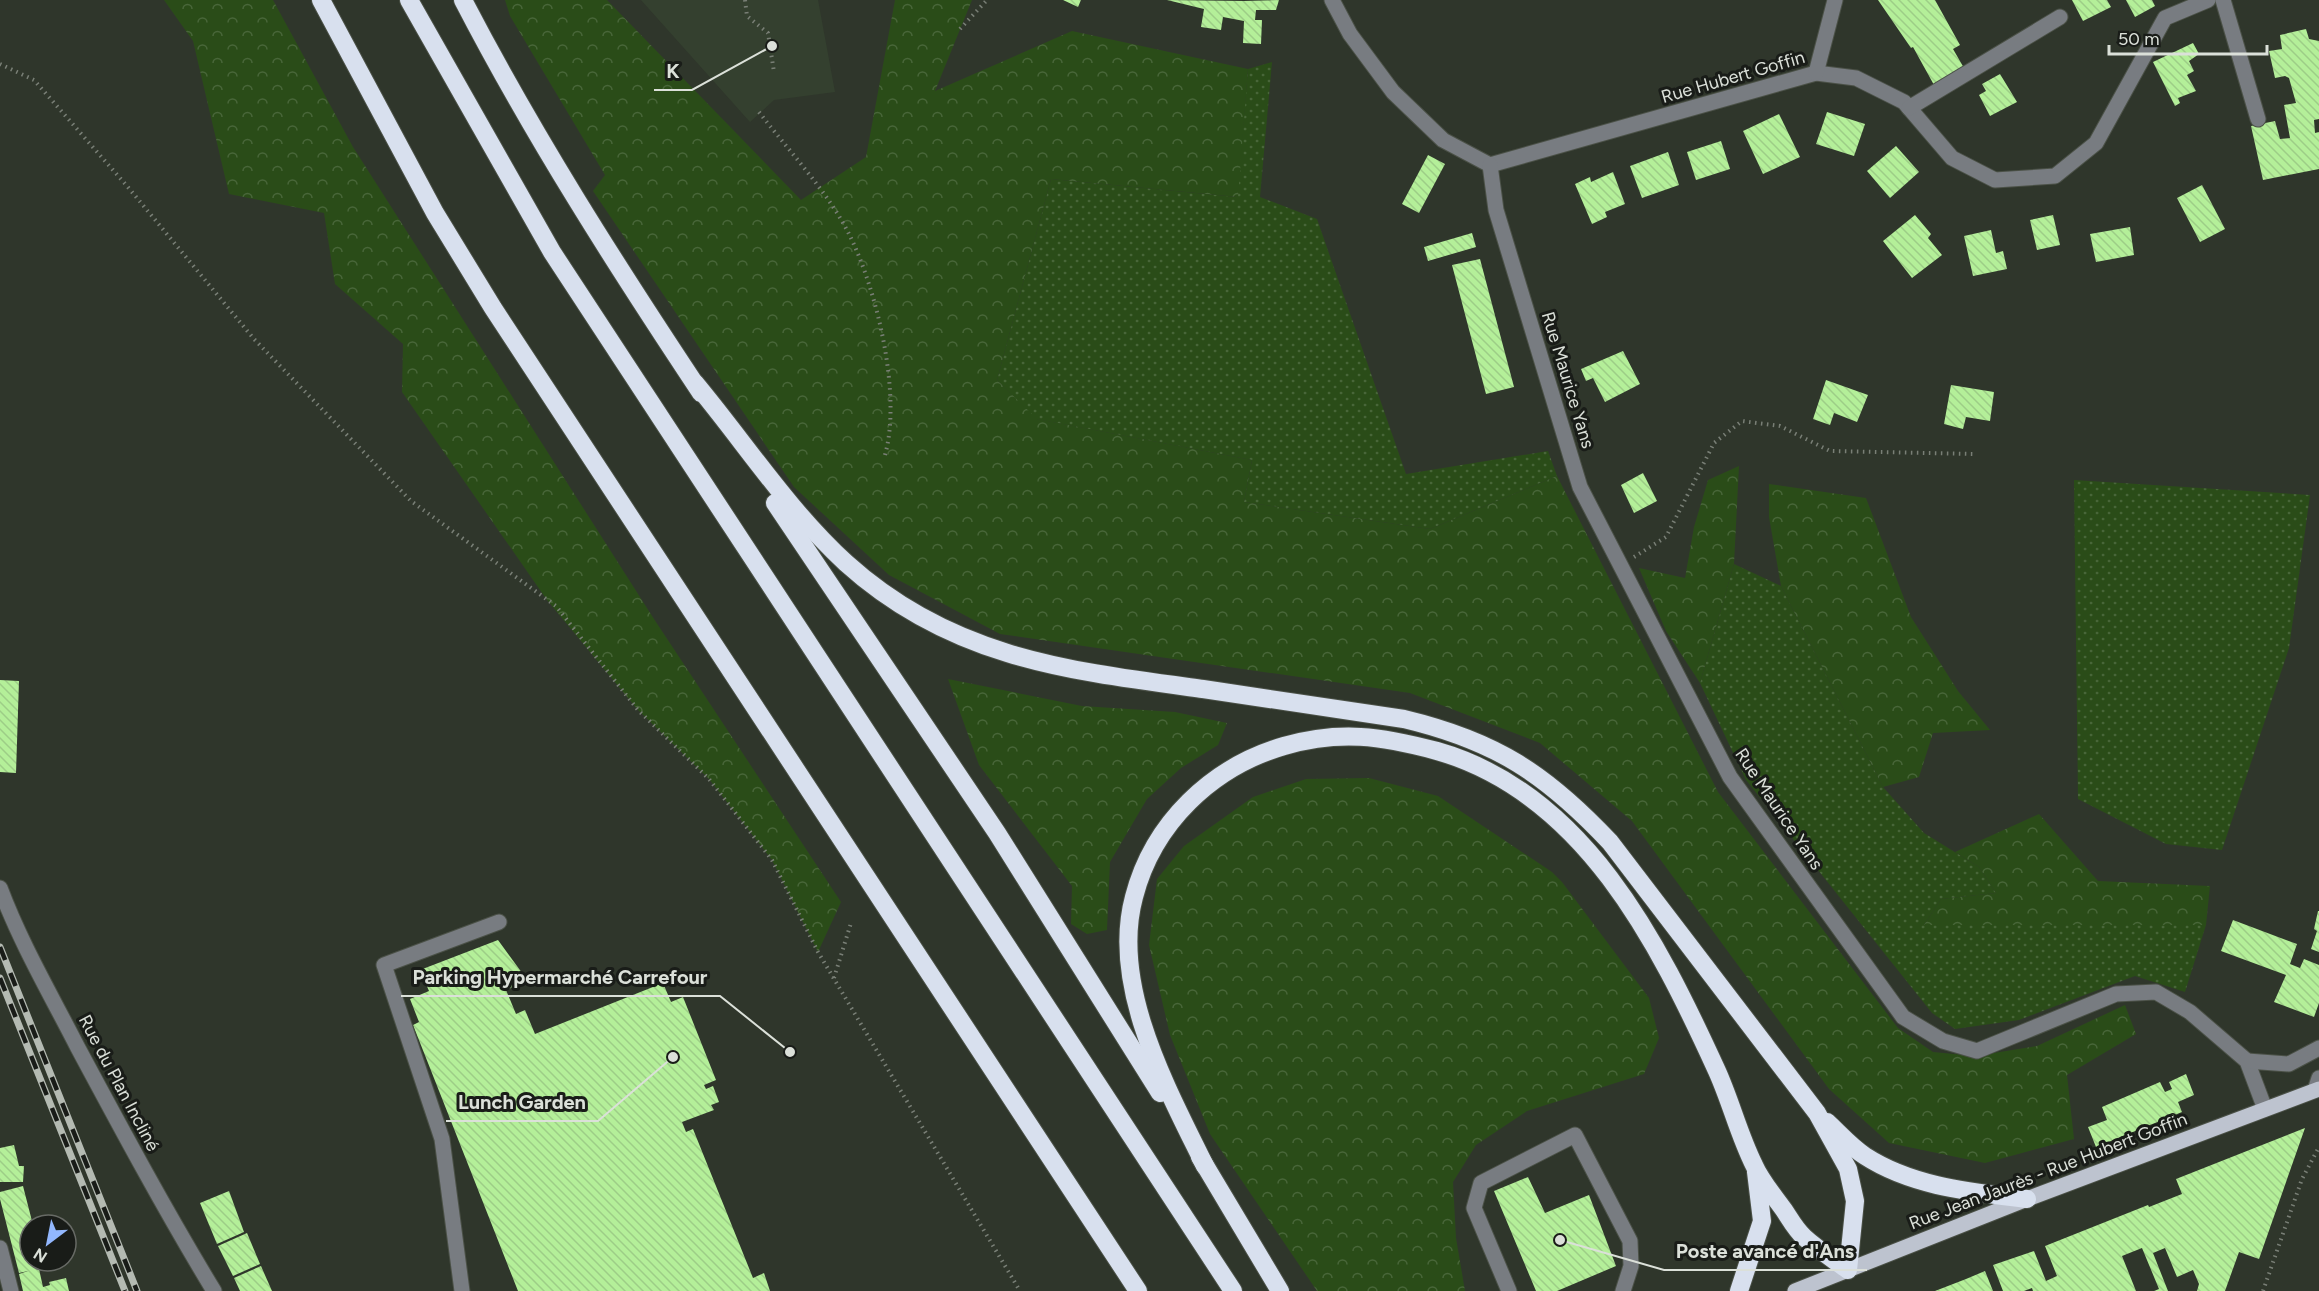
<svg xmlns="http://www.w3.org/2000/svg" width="2319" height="1291" font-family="Figtree,sans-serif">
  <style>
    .built { fill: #34402f }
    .grass { fill: url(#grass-dots) }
    .forest { fill: url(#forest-crowns) }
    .building { fill: url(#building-back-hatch) }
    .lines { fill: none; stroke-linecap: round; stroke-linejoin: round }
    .minor-casing { stroke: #4b5147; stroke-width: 17 }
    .major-casing { stroke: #4b5147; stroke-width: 17 }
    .highway-casing { stroke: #4b5147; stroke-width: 20 }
    .path { stroke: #797f76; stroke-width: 4; stroke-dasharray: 1.5 4.5; stroke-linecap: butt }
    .minor { stroke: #787c81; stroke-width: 15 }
    .major { stroke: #bdc3cf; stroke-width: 15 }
    .highway { stroke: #d8e0ee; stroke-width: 18 }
    .rail-casing { stroke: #b4bab2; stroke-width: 7 }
    .rail { stroke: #191c18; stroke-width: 4.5; stroke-dasharray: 14; stroke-linecap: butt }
    .labels { text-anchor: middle; stroke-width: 6; stroke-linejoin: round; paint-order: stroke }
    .street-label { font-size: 18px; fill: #dbe0d9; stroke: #191c18 }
    .leader { fill: none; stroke: #dbe0d9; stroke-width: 2 }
    .callout-dot { fill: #dbe0d9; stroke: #191c18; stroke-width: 2 }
    .callout-label { font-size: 20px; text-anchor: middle; font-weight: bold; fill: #dbe0d9; stroke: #191c18; stroke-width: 6; stroke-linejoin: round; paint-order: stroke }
  </style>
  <defs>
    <pattern id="grass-dots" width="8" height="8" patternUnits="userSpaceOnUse" patternTransform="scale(1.5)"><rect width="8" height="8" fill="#2a4c18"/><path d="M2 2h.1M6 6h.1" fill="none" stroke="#486639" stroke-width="1.8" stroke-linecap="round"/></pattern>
    <pattern id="forest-crowns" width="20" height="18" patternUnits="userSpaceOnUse" patternTransform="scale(1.5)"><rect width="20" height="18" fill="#2a4c18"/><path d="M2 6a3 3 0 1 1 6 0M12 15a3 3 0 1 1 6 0" fill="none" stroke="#486639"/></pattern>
    <pattern id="building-back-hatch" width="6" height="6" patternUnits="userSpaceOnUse" patternTransform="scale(1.5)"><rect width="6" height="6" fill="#b4ef99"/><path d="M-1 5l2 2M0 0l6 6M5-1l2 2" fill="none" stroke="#9dcd87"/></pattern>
  </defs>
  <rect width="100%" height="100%" fill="#2f362b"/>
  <!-- built -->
  <polygon class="built" points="641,0 818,0 835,92 774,100 750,122"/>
  <!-- grass -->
  <g class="grass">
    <polygon points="1272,62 1260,197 1317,219 1406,474 1548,451 1557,476 1430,529 1244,502 1252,460 1036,419 997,380 1051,179 1237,197 1248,69"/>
    <polygon points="2074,480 2310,495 2289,648 2222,850 2166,844 2078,799"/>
    <polygon points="1734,564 1781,586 1883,787 1924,833 1979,867 1996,893 1941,899 1924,925 2206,925 2185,992 2135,976 2019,1020 1955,1029 1932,1013 1746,780 1700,683"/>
  </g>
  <!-- forest -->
  <g class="forest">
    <polygon points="164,0 273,0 353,147 654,619 841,902 818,952 772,860 709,779 638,710 547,600 402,392 403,344 335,284 324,213 229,194 193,41"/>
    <polygon points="505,0 607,0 801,200 866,157 895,0 972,0 935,91 1072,31 1248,69 1238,197 1051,179 997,380 1037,419 1252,460 1244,502 1430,529 1557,476 1718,792 1898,1028 1933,1052 1975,1056 2037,1046 2125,1005 2136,1034 2067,1075 2074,1139 1985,1163 1889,1143 1829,1089 1632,821 1540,743 1410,693 1000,634 889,575 794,487 593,191 605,175 510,16"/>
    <polygon points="1739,466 1734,564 1700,683 1666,631 1639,568 1685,578 1694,527 1708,480"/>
    <polygon points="1769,484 1866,498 1911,617 1958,691 1990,730 1933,733 1919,777 1883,787 1781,586 1769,517"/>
    <polygon points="948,679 1082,706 1175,712 1227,723 1218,745 1181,768 1147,799 1110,862 1107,930 1087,934 1071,924 1072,886 979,765"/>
    <polygon points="1369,778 1438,796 1552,872 1562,882 1649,998 1659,1038 1644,1074 1527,1111 1476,1145 1453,1182 1456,1238 1465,1291 1317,1291 1210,1134 1170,1035 1149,945 1157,879 1184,846 1253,797 1306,779"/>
    <polygon points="2039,814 2098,881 2210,886 2206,925 1924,925 1941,899 1996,893 1979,867 1955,852"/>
  </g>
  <!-- building -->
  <g class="building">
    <polygon points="1063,0 1081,0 1078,7"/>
    <polygon points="1167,0 1244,1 1279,0 1276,10 1256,10 1255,20 1262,20 1261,44 1243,43 1244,21 1223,17 1221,30 1201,27 1204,9"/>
    <polygon points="1878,0 1935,0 1960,45 1953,49 1964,68 1934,85 1913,47 1911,48"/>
    <polygon points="2072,0 2107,0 2111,7 2083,21"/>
    <polygon points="2126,0 2152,0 2155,6 2135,17"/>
    <polygon points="2306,29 2309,39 2319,41 2319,119 2314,120 2315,133 2319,132 2319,169 2263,180 2251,126 2275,121 2280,139 2290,138 2284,105 2296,103 2289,78 2285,76 2275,78 2269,51 2282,49 2280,35"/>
    <polygon points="2193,43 2199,54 2189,61 2194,71 2187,75 2196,91 2178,98 2180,103 2175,106 2153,62"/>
    <polygon points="2000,74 2017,102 1990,116 1979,95 1986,91 1982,84"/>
    <polygon points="1827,112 1865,124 1854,156 1816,144"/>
    <polygon points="1779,114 1800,157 1763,174 1743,131"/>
    <polygon points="1721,141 1730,169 1696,180 1687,152"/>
    <polygon points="1896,146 1919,172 1890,198 1867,171"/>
    <polygon points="1668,152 1679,185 1642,198 1630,166"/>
    <polygon points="1428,155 1445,164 1419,213 1402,204"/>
    <polygon points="1613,172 1625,204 1605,212 1607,217 1592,224 1575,184 1590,177 1591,182"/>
    <polygon points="2202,185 2225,229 2200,242 2177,198"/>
    <polygon points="1915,215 1931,234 1928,238 1942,255 1912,278 1883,241"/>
    <polygon points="2053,215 2060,245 2037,250 2030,220"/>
    <polygon points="2130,227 2134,255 2096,262 2090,234"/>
    <polygon points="1991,230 1996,253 2003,251 2007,269 1973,276 1964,236"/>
    <polygon points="1472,233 1476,247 1428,261 1424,247"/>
    <polygon points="1480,259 1514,387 1486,394 1452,265"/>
    <polygon points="1623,351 1640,384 1605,402 1593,378 1586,381 1581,369"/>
    <polygon points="1826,380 1868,395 1857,422 1834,413 1830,425 1813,419"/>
    <polygon points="1951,385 1994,392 1990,421 1966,417 1963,429 1944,424"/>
    <polygon points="1643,473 1657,501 1634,513 1621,485"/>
    <polygon points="0,680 19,681 16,773 0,772"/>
    <polygon points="2318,911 2319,911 2319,952 2311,949 2317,931 2314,929"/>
    <polygon points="2233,920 2297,944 2290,964 2300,968 2304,959 2319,965 2319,1003 2314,1017 2274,1002 2286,975 2221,951"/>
    <polygon points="498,940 528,981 506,990 516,1014 525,1010 535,1034 663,983 671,1002 683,997 716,1080 704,1085 706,1089 713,1086 719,1102 711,1105 714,1110 682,1122 686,1132 693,1129 753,1278 764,1273 770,1291 518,1291 413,1025 419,1022 410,999 429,991 420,970"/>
    <polygon points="2186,1074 2194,1095 2178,1102 2182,1112 2096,1147 2088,1127 2107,1120 2102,1107 2160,1082 2165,1092 2172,1089 2169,1082"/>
    <polygon points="2305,1128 2259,1259 2239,1252 2225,1291 2197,1291 2199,1284 2193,1270 2177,1277 2165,1248 2153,1253 2168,1291 2154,1291 2159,1289 2142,1248 2122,1256 2136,1291 2033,1291 2032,1288 2024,1291 2003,1291 1993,1265 2034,1251 2046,1281 2057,1276 2045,1246 2148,1205 2149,1207 2182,1194 2176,1179"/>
    <polygon points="14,1145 19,1166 24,1166 23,1182 0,1182 0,1148"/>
    <polygon points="1528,1177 1545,1213 1589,1195 1616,1266 1557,1291 1536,1291 1494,1191"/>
    <polygon points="23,1186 33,1225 30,1225 30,1261 42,1261 43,1269 39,1269 43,1287 50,1285 49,1282 66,1278 69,1291 23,1291 19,1274 28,1271 19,1273 0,1199 0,1192"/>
    <polygon points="229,1191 244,1232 217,1244 200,1203"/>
    <polygon points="247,1233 260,1264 233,1276 218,1246"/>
    <polygon points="261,1266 272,1291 240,1291 234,1278"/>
    <polygon points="1985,1271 1993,1291 1935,1291 1966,1279"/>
  </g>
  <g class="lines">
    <!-- minor casing -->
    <g class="minor-casing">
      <g id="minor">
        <polyline points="1332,0 1350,34 1393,92 1443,140 1490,165 1816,73 1856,78 1904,102 1952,158 1995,180 2055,176 2096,143 2165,18 2208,0"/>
        <polyline points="2223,0 2258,119"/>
        <polyline points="1816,73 1835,0"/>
        <polyline points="1909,108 2060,17"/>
        <polyline points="1490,165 1496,210 1580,487 1730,777 1903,1017 1943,1041 1977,1051 2116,994 2156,992 2190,1012 2247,1061 2265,1109"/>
        <path d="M0,888c21,56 51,107 78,160 44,82 88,164 136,243"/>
        <polyline points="2247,1061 2289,1064 2319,1048"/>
        <polyline points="2315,1090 2319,1078"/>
        <polyline points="0,1248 11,1291"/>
        <polyline points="462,1291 442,1139 384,965 499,922"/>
        <polyline points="1509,1291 1474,1208 1481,1183 1575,1135 1630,1241 1631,1266 1623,1291"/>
      </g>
    </g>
    <!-- major casing -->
    <g class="major-casing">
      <polyline id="major" points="1795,1291 2027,1199 2319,1089"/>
    </g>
    <!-- highway casing -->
    <g class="highway-casing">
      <g id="highway">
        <polyline points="321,0 435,213 493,308 1138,1291"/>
        <polyline points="409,0 552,252 1233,1291"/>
        <path d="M463,0c71,137 153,265 238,393"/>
        <path d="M695,383c50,60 93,127 151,180 105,95 223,108 357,126 67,10 134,20 201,30 92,22 142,55 206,123l207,271 31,56 7,32 -7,69c-15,-11 -31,-21 -44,-33 -8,-7 -14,-18 -20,-27 -10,-14 -23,-29 -30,-45 -15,-30 -23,-63 -37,-94 -59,-129 -133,-278 -280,-320 -56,-15 -97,-21 -153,-5 -72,21 -131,77 -150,151 -24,89 33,191 71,269"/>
        <polyline points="775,503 997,833 1160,1093"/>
        <path d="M1827,1122c12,11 24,25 38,34 48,31 107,36 162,43"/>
        <polyline points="1200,1157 1280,1291"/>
        <polyline points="1739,1291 1762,1221 1756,1172"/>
      </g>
    </g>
    <!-- path -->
    <g class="path">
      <polyline points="745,0 747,16 768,33 774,72"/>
      <polyline points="960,29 987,0"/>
      <polyline points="0,64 34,80 127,186 254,339 411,501 556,606 638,710 709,779 772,860 818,952 1020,1291"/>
      <path d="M759,112c29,38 69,80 90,122 28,56 53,161 36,221"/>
      <polyline points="1634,557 1666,537 1714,443 1742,421 1780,426 1830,451 1975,454"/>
      <polyline points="834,978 851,923"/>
      <polyline points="2263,1291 2302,1179 2319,1147"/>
    </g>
    <!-- minor -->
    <use href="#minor" class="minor"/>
    <!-- major -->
    <use href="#major" class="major"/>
    <!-- highway -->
    <use href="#highway" class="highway"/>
    <!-- rail casing -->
    <g class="rail-casing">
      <g id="rail">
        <polyline points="0,947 137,1291"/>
        <polyline points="0,978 125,1291"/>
      </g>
    </g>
    <!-- rail -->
    <use href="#rail" class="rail"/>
  </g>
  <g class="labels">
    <!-- street labels -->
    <g class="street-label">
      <text transform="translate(1733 77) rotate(-16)" y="6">Rue Hubert Goffin</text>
      <text transform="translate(1568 380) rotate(73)" y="6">Rue Maurice Yans</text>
      <text transform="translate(1779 809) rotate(56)" y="6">Rue Maurice Yans</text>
      <text transform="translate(119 1083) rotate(62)" y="6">Rue du Plan Incliné</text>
      <text transform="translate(2048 1171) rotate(-21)" y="6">Rue Jean Jaurès - Rue Hubert Goffin</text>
    </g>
  </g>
  <!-- callouts -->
  <path class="leader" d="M772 46L692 90H654M790 1052L720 996H401M673 1057L598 1121H446M1560 1240L1664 1270H1867"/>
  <g class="callout-dot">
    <circle cx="772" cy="46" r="6"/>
    <circle cx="790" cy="1052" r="6"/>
    <circle cx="673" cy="1057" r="6"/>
    <circle cx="1560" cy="1240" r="6"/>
  </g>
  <g class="callout-label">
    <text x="673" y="78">K</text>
    <text x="560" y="984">Parking Hypermarché Carrefour</text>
    <text x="522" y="1109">Lunch Garden</text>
    <text x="1765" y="1258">Poste avancé d'Ans</text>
  </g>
  <!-- north arrow -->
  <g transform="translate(48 1243) rotate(212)"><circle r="28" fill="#191c18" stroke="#676a65" stroke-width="1.5"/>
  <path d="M0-4.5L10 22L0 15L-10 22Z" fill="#92b7fd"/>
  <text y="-9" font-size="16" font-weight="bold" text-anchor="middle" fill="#dbe0d9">N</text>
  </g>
  <!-- scale -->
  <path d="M2109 45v9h158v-9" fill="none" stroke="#dbe0d9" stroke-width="3"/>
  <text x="2118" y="45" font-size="18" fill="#dbe0d9" stroke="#191c18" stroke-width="4.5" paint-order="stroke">50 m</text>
</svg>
